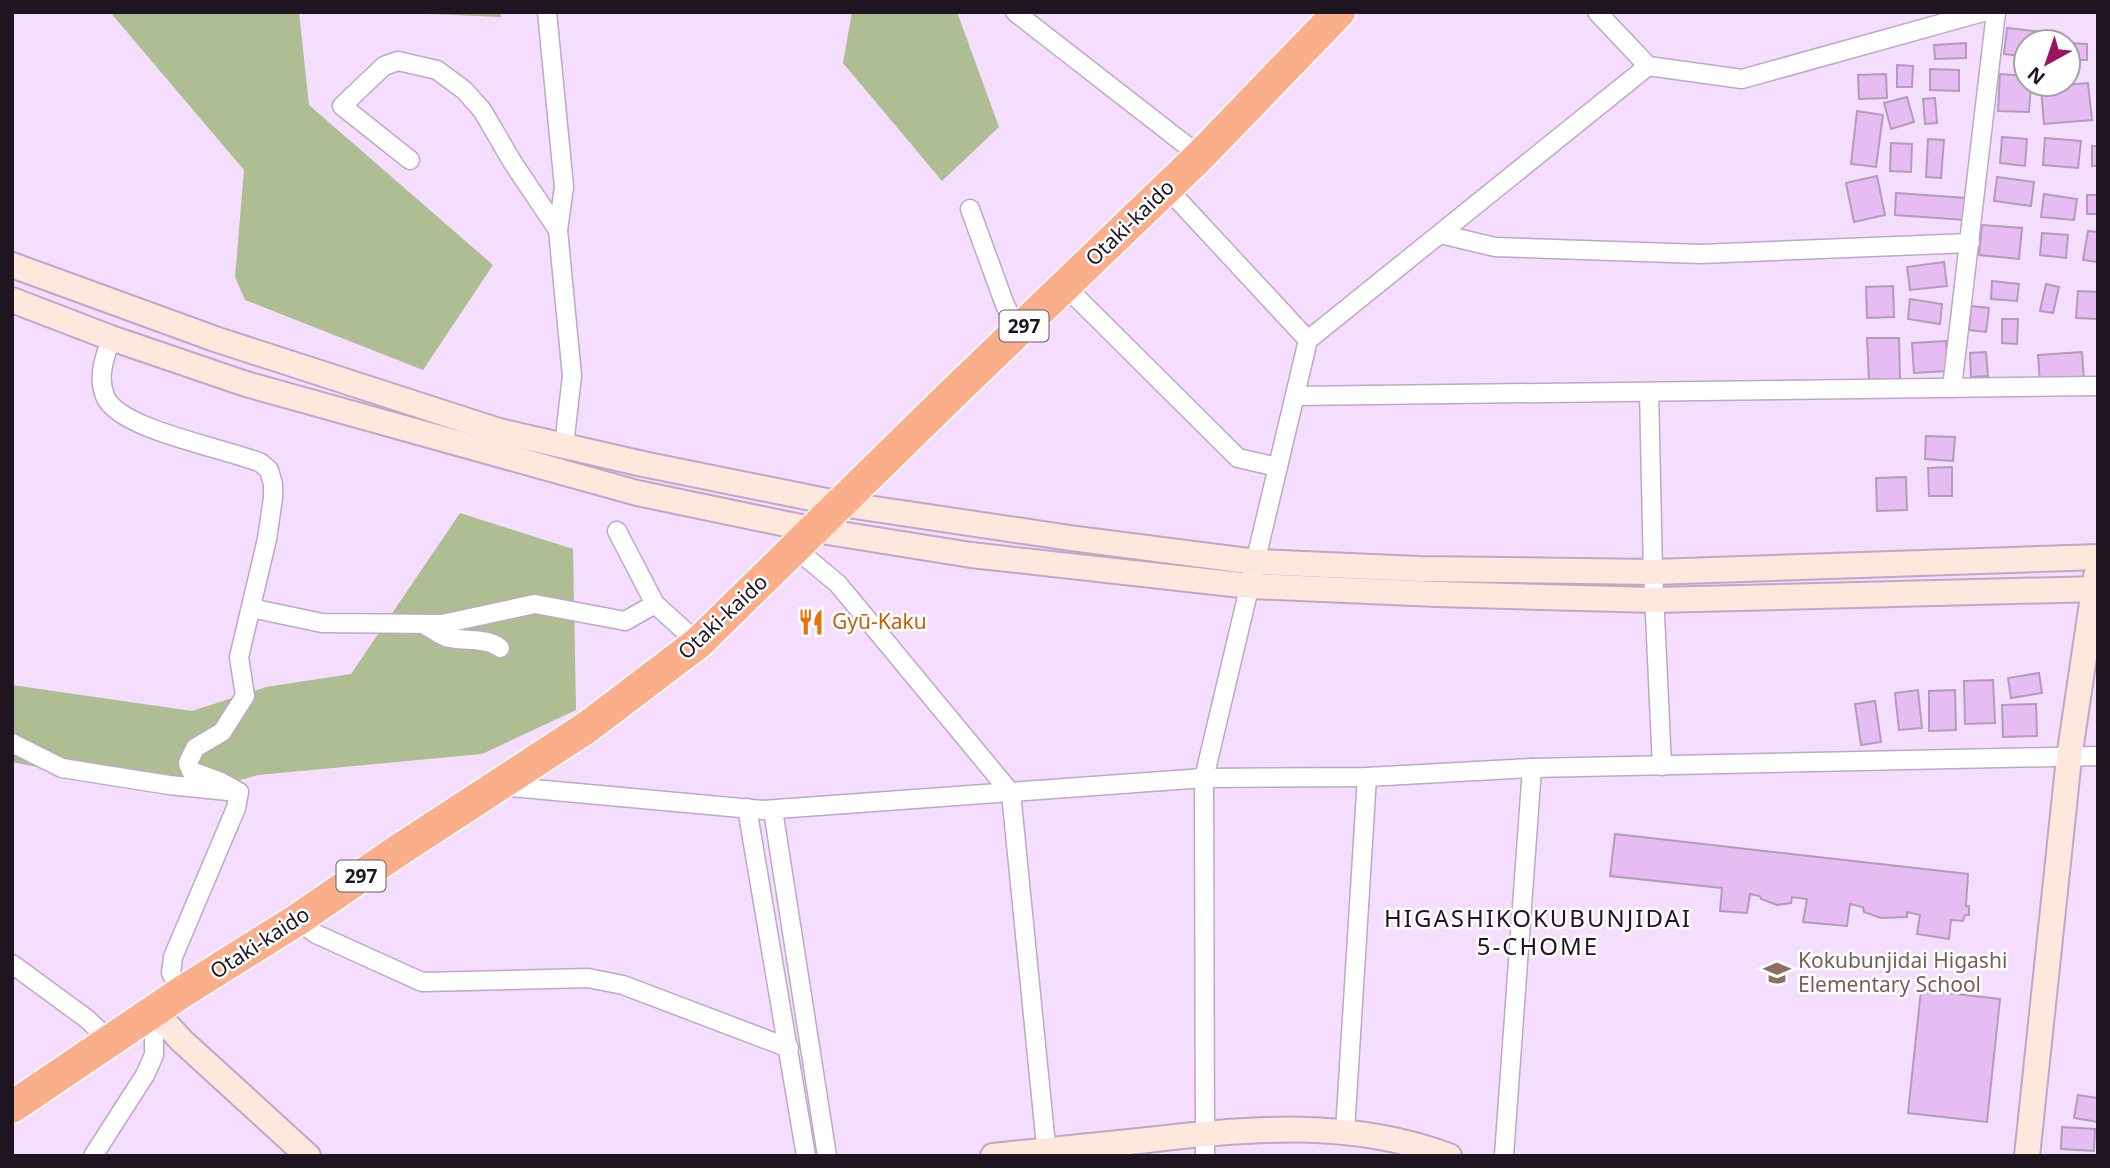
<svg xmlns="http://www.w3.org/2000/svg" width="2110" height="1168" font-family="'Noto Sans',sans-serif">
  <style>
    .green { fill: #afbd93 }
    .building { fill: #e5bdf2; stroke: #b29cba; stroke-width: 2 }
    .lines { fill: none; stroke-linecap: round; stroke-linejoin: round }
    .street-casing { stroke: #bea8c6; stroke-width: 21 }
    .secondary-casing { stroke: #bea8c6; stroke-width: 28 }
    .highway-casing { stroke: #fff; stroke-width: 35 }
    .street { stroke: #fff; stroke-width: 18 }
    .secondary { stroke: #fee7dc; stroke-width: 24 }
    .highway { stroke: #faae8a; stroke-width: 32 }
    .labels { text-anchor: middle; stroke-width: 5; stroke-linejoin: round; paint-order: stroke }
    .shield { fill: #fff; stroke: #625b63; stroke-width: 2 }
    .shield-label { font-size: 19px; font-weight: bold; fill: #1e1520 }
    .street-label { font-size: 21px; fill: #1e1520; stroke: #fff }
    .food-label { font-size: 21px; fill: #c56008; stroke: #fff; text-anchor: start }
    .education-label { font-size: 21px; fill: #785e54; stroke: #fff; text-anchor: start }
    .quarter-label { font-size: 24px; letter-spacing: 2px; fill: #1e1520; stroke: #fff }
  </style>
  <rect width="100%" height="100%" fill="#f5ddfd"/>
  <!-- green -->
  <g class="green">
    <polygon points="110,12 299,12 309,105 493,265 423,370 245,300 235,277 244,170"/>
    <polygon points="424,12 500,12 501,17 429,14"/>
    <polygon points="852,12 957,12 999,127 942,181 843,63"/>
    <polygon points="460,513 573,549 576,710 482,754 258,775 184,797 12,762 12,685 192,711 266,687 351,674"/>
  </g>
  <!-- building -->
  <g class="building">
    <polygon points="2007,28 2042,32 2041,42 2026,42 2026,57 2004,54"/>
    <polygon points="1966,43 1966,58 1935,59 1934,45"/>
    <polygon points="2068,43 2087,44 2087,60 2068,60"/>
    <polygon points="1897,65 1913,66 1912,87 1897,87"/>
    <polygon points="1930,69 1959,70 1959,91 1930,90"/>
    <polygon points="1886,74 1887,98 1859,99 1858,75"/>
    <polygon points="2000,74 2026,76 2026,84 2031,84 2029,112 1998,111"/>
    <polygon points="2088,83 2092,120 2044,124 2041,87"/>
    <polygon points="1907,97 1914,122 1891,129 1884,103"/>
    <polygon points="1935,98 1937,123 1925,124 1923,99"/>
    <polygon points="1857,111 1883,115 1876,167 1851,164"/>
    <polygon points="2002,137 2027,139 2025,166 2000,163"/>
    <polygon points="2045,138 2081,141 2078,168 2043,165"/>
    <polygon points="1928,139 1944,140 1941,178 1926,177"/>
    <polygon points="1891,143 1912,144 1911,172 1890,171"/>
    <rect x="2092" y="146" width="6" height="20"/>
    <polygon points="1877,176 1885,215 1854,222 1846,183"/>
    <polygon points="1997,177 2034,182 2031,206 1994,201"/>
    <polygon points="1896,193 1966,198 1965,220 1895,215"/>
    <polygon points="2044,194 2077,199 2074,220 2041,217"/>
    <rect x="2087" y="195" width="11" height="19"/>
    <polygon points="1982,225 2022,228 2019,259 1979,255"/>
    <polygon points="2088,231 2098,232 2098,262 2083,260"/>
    <polygon points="2042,233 2068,235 2066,258 2040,255"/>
    <polygon points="1944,262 1947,286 1910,290 1907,267"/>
    <polygon points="1992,281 2019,284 2017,301 1991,299"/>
    <polygon points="2046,284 2059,287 2053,313 2040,311"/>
    <polygon points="1893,286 1894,317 1867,318 1866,287"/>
    <polygon points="2078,291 2098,292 2098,319 2076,318"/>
    <polygon points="1910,299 1942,304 1940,324 1908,319"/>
    <polygon points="1971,306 1989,308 1986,332 1969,330"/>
    <polygon points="2002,319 2018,319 2017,344 2002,343"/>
    <polygon points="1867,338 1899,338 1900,379 1869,380"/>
    <polygon points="1946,341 1948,371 1914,373 1912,343"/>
    <polygon points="1986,352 1988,376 1971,377 1970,353"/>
    <polygon points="2082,352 2084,380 2040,383 2038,355"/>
    <polygon points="1926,436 1955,437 1953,461 1925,459"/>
    <polygon points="1952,467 1952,496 1929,496 1928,468"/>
    <polygon points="1906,477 1907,510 1877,511 1876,478"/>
    <polygon points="2039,673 2042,693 2011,698 2008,678"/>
    <polygon points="1993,680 1995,723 1965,724 1964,681"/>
    <polygon points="1918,690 1922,728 1899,730 1895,693"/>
    <polygon points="1955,690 1956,730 1929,731 1929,691"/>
    <polygon points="1875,701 1881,742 1861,745 1855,704"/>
    <polygon points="2036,704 2037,736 2003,737 2002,705"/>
    <polygon points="1615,834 1968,874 1966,906 1969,906 1969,915 1965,915 1963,921 1951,920 1949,939 1917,934 1920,915 1907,912 1907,917 1881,918 1864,912 1863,907 1850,904 1847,926 1803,922 1807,899 1792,897 1791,903 1777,905 1761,899 1760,896 1750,894 1747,913 1720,911 1722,888 1610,876"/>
    <polygon points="1921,990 2000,999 1987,1122 1908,1113"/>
    <polygon points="2078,1095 2098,1098 2098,1122 2074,1118"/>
    <polygon points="2062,1127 2095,1129 2094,1151 2061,1149"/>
  </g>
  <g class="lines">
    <!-- street casing -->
    <g class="street-casing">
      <g id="street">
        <polyline points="547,12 564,187 558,230 572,376 564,445"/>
        <polyline points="1015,12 1200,156"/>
        <polyline points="1597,12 1648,66 1742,79 1983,12"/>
        <polyline points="410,160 342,106 384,66 398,61 437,70 464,90 482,110 513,163 558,230"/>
        <polyline points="1166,187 1308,340"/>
        <polyline points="970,209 1005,305 1018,332"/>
        <polyline points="1440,234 1495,247 1701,254 1970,243"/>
        <polyline points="1065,286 1238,458 1278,467"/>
        <path d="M111,338c-6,19 -14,38 -6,58 13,34 121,52 156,67l8,7 4,14v14l-6,41 -28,118 6,39 -23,36 -27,16 -7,15 3,8 30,11 18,10 -3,16 -63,149 -2,16 11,19"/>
        <polyline points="1952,388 1996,12"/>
        <polyline points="1649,392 1653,572 1662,766"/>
        <polyline points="1295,396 2098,386"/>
        <polyline points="617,531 655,604 698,643"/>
        <polyline points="796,549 838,584 1011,793 1047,1156"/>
        <polyline points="251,608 322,623 442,624 535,604 625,621 655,604"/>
        <path d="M426,626c7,3 13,9 20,11 17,5 41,0 54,11"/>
        <polyline points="12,743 62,768 169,785 228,791"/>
        <polyline points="501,786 763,810 1204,778 1367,777 1532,768 2098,756"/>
        <polyline points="747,808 806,1156"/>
        <polyline points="773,810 827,1156"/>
        <polyline points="297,920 316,934 422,982 588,978 623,985 789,1048"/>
        <polyline points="12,964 87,1019 110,1041"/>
        <polyline points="1345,1131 1367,777"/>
        <polyline points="93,1156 145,1075 154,1055 154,1011"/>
        <polyline points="1205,1156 1204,778 1308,340 1648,66"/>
        <polyline points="1504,1156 1532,768"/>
      </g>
    </g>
    <!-- secondary casing -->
    <g class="secondary-casing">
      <g id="secondary">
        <polyline points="12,265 215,339 499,431 643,464 841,504 1070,538 1256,562 1419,569 1653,572 2098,557"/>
        <polyline points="12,300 111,338 246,384 637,493 815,530 971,555 1250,586 1437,594 1655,600 2098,589"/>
        <polyline points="154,1011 182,1041 308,1156"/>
        <path d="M993,1156c52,-5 103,-11 155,-16 101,-12 204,-21 301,16"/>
        <polyline points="2027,1156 2069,758 2096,576"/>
      </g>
    </g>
    <!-- highway casing -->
    <g class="highway-casing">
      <polyline id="highway" points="12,1107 182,992 297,920 399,850 586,728 698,643 948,398 1200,156 1339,12"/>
    </g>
    <!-- street -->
    <use href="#street" class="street"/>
    <!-- secondary -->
    <use href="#secondary" class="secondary"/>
    <!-- highway -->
    <use href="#highway" class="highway"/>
  </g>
  <!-- icons -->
  <defs>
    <g id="restaurant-bare" transform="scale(2.1)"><path d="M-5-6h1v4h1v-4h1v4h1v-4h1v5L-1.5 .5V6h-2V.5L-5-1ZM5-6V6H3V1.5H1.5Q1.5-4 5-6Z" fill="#e8710a" stroke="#fff" stroke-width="2.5" paint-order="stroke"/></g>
    <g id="school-bare" transform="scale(2.1)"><path d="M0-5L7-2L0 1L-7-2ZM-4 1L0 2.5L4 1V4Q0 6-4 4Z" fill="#8d6e63" stroke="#fff" stroke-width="2.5" paint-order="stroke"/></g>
  </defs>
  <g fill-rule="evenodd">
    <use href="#restaurant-bare" x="811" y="622"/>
    <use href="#school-bare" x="1777" y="973"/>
  </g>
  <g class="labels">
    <!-- shield labels -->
    <g class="shield">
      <rect x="999.5" y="310.5" width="49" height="31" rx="5"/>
      <rect x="336.5" y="860.5" width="49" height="31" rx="5"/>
    </g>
    <g class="shield-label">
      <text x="1024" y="333">297</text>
      <text x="361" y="883">297</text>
    </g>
    <!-- street labels -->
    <g class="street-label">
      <text transform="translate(1130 223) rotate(-44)" y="7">Otaki-kaido</text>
      <text transform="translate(723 617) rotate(-43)" y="7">Otaki-kaido</text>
      <text transform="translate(260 943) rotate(-33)" y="7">Otaki-kaido</text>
    </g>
    <!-- food labels -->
    <g class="food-label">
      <text x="832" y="629">Gyū-Kaku</text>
    </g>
    <!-- education labels -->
    <g class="education-label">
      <text x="1798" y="968">Kokubunjidai Higashi<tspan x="1798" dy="24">Elementary School</tspan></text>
    </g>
    <!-- quarter labels -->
    <g class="quarter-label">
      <text x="1538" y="927">HIGASHIKOKUBUNJIDAI<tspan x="1538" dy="28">5-CHOME</tspan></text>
    </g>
  </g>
  <!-- border -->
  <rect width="2110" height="1168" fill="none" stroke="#1e1520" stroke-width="28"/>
  <!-- north arrow -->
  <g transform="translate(2047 63) rotate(220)"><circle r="33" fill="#ffffff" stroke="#a5a1a6" stroke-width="2"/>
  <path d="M0-5L12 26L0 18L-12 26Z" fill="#9d1361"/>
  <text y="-10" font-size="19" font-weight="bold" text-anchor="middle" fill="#1e1520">N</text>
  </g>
</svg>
